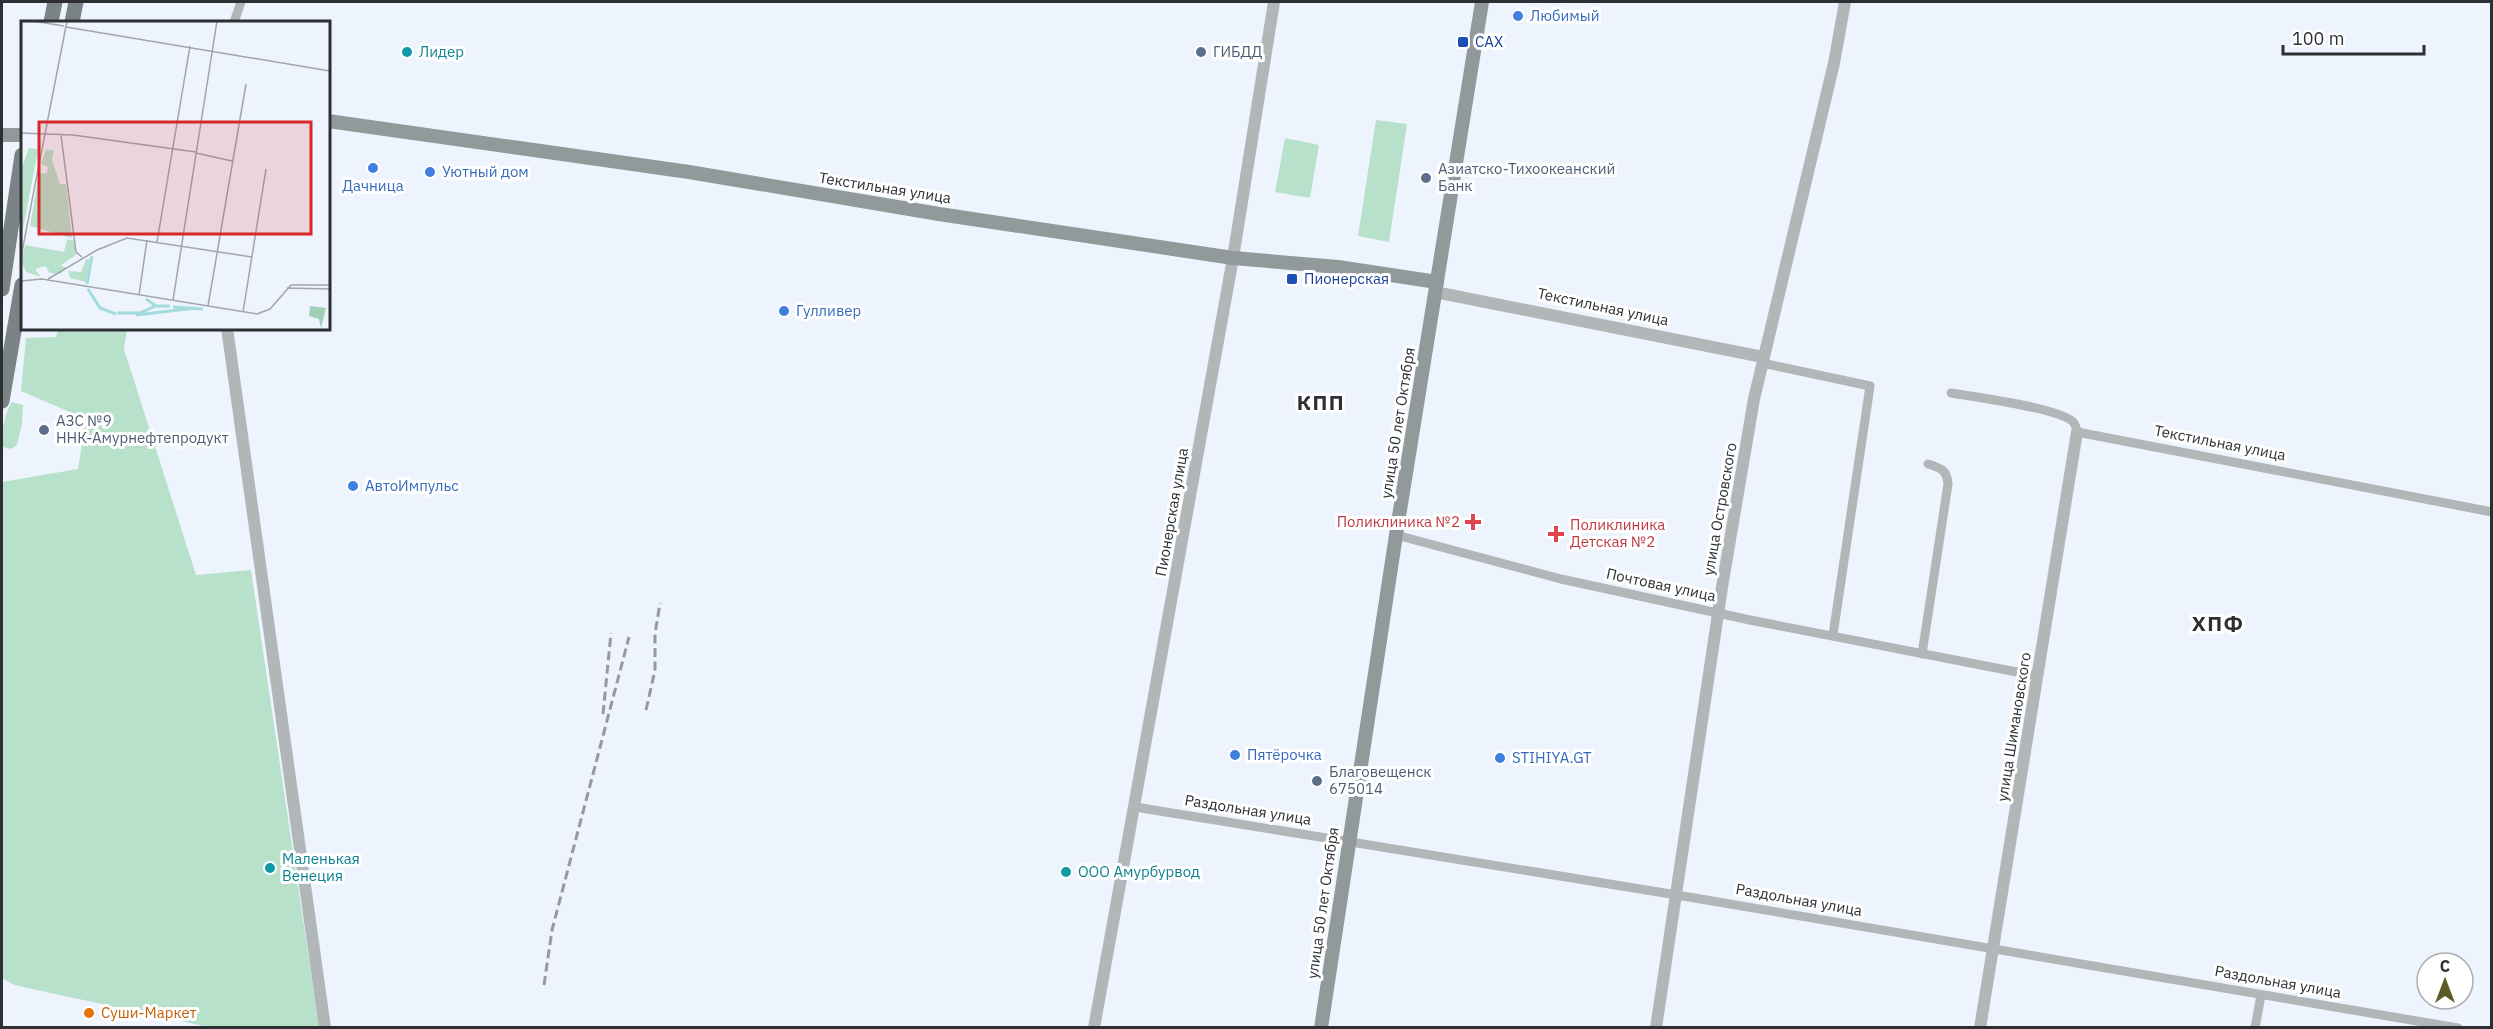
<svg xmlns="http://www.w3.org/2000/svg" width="2493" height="1029" font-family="'IBM Plex Sans',sans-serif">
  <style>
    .green { fill: #b7e1ca }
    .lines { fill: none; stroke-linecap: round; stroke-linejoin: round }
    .minor { stroke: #b1b6b8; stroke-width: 9 }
    .tertiary { stroke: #b1b6b8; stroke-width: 12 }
    .secondary { stroke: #91999b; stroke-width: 14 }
    .primary { stroke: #7a8386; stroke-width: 15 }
    .rail { stroke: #9599a0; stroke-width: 3; stroke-dasharray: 9 4.5; stroke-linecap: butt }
    .shop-dot { fill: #3f7fe0; stroke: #fff; stroke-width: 2 }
    .transit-dot { fill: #1a4fb4; stroke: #fff; stroke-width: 2 }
    .culture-dot { fill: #0f9aa8; stroke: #fff; stroke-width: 2 }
    .service-dot { fill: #5c6f8a; stroke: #fff; stroke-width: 2 }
    .health-dot { fill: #e0444e; stroke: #fff; stroke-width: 2 }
    .food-dot { fill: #e8710a; stroke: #fff; stroke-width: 2 }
    .labels { text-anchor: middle; stroke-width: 6; stroke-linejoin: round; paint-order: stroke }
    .shop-label { font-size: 15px; fill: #366cbe; stroke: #fff; text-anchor: start }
    .transit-label { font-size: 15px; fill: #164399; stroke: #fff; text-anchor: start }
    .culture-label { font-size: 15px; fill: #0d838f; stroke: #fff; text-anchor: start }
    .service-label { font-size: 15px; fill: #4e5e75; stroke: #fff; text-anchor: start }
    .street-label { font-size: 15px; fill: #2d2f33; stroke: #fff }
    .health-label { font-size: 15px; fill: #be3a42; stroke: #fff; text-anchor: end }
    .food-label { font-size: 15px; fill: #c56008; stroke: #fff; text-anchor: start }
    .district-label { font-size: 21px; font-weight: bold; letter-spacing: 1.5px; fill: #2d2f33; stroke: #fff }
    .inset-river { fill: none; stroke: #a3dcdc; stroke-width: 3 }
    .inset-road { fill: none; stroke: #a1a5ac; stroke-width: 1.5 }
    .view { fill: #d62828; fill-opacity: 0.15; stroke: #d62828; stroke-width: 3 }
    .inset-edge { fill: none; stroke: #2d2f33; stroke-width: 3 }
  </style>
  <rect width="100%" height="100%" fill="#eef4fd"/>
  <!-- green -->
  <g class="green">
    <polygon points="1376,120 1407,124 1389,242 1358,236"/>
    <polygon points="1285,138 1319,145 1310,198 1275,192"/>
    <polygon points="58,329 127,329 124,349 196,575 251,570 319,1027 208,1027 14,985 2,978 2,482 78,469 86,419 21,391 26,338 56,337"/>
    <path d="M12,402l11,3 -1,19 -5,21 -6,4 -8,-2c-3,-12 2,-35 9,-45z"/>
  </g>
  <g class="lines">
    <!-- minor -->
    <g class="minor">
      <polyline points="234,22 241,2"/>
      <polyline points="1762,363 1870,386 1833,635"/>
      <path d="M1951,393c22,4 112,15 123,30 2,3 2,6 3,9l415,80"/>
      <polyline points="1396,535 1561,579 1750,620 2037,676"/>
      <path d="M1922,654l26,-170c-1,-14 -7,-16 -20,-20"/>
      <polyline points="1135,807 1677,895 2458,1028"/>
      <polyline points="2255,1028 2261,995"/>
    </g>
    <!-- tertiary -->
    <g class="tertiary">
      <polyline points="1435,292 1763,357"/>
      <polyline points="227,328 325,1028"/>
      <polyline points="1094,1028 1233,258 1274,2"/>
      <polyline points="1656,1028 1722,587 1754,399 1834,63 1845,2"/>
      <polyline points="1980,1028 2077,432"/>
    </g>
    <!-- secondary -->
    <g class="secondary">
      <polyline points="328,121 689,172 939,214 1233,258 1338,267 1437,282"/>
      <polyline points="2,135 22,135"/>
      <polyline points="1321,1028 1396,535 1482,2"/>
    </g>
    <!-- primary -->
    <g class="primary">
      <polyline points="51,22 55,2"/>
      <polyline points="72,22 76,2"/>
      <polyline points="2,289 22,155"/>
      <polyline points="2,401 22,285"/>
    </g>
    <!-- rail -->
    <g class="rail">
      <polyline points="646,710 655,670 655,634 660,603"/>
      <polyline points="603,714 611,633"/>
      <polyline points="544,985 552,930 629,637"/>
    </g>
  </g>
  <!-- markers -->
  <g class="shop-dot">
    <circle cx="1518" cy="16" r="6"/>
    <circle cx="373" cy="168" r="6"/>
    <circle cx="430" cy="172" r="6"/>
    <circle cx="784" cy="311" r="6"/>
    <circle cx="353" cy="486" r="6"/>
    <circle cx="1235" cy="755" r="6"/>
    <circle cx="1500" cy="758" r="6"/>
  </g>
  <g class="transit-dot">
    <rect x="1457" y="36" width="12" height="12" rx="3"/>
    <rect x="1286" y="273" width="12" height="12" rx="3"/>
  </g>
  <g class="culture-dot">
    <circle cx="407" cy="52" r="6"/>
    <circle cx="270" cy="868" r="6"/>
    <circle cx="1066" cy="872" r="6"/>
  </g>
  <g class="service-dot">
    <circle cx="1201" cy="52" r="6"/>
    <circle cx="1426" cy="178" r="6"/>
    <circle cx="44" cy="430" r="6"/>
    <circle cx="1317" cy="781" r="6"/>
  </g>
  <g class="health-dot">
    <path d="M1470 513h6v6h6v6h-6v6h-6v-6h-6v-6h6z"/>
    <path d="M1553 525h6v6h6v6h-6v6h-6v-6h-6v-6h6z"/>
  </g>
  <circle class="food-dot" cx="89" cy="1013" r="6"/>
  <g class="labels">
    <!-- shop labels -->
    <g class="shop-label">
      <text x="1530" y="21">Любимый</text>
      <text x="442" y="177">Уютный дом</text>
      <text x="373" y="191" text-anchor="middle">Дачница</text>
      <text x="796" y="316">Гулливер</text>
      <text x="365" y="491">АвтоИмпульс</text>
      <text x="1247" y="760">Пятёрочка</text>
      <text x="1512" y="763">STIHIYA.GT</text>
    </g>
    <!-- transit labels -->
    <g class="transit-label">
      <text x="1475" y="47">САХ</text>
      <text x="1304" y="284">Пионерская</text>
    </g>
    <!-- culture labels -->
    <g class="culture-label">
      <text x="419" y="57">Лидер</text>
      <text x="282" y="864">Маленькая<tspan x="282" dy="17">Венеция</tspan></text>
      <text x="1078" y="877">ООО Амурбурвод</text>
    </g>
    <!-- service labels -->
    <g class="service-label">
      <text x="1213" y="57">ГИБДД</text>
      <text x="1438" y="174">Азиатско-Тихоокеанский<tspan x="1438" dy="17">Банк</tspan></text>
      <text x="56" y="426">АЗС №9<tspan x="56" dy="17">ННК-Амурнефтепродукт</tspan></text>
      <text x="1329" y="777">Благовещенск<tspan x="1329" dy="17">675014</tspan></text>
    </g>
    <!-- street labels -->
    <g class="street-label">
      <text transform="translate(885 188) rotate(9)" y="5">Текстильная улица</text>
      <text transform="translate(1603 307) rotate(12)" y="5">Текстильная улица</text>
      <text transform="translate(1398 423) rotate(-81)" y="5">улица 50 лет Октября</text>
      <text transform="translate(2220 443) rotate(11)" y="5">Текстильная улица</text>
      <text transform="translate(1720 509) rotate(-80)" y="5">улица Островского</text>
      <text transform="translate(1172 512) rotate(-80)" y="5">Пионерская улица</text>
      <text transform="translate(1661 585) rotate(12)" y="5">Почтовая улица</text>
      <text transform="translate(2014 727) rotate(-81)" y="5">улица Шимановского</text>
      <text transform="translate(1248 810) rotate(9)" y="5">Раздольная улица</text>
      <text transform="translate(1799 900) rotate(10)" y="5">Раздольная улица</text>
      <text transform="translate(1323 903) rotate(-82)" y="5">улица 50 лет Октября</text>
      <text transform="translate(2278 982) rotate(10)" y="5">Раздольная улица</text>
    </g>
    <!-- health labels -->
    <g class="health-label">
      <text x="1460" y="527">Поликлиника №2</text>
      <text x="1570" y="530" text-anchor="start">Поликлиника<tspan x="1570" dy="17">Детская №2</tspan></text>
    </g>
    <!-- food labels -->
    <g class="food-label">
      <text x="101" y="1018">Суши-Маркет</text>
    </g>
    <!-- district labels -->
    <g class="district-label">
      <text x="1321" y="410">КПП</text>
      <text x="2218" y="631">ХПФ</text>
    </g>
  </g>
  <!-- overview -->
  <g transform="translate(21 21)">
    <rect width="309" height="309" fill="#eef4fd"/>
    <path d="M8,127l8,1v6l-16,85v-71zM25,129h8l-2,10 8,24h6l6,54 -42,-12 9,-52 8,-1 1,-6 -7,-3zM46,218l8,2 1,14 -15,10 5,3 -6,6 -10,-1 -5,-7 -10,3 6,8 -15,-5 -5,-11 4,-16 39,7zM65,238h4l-4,23 -16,-4 -2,-7 13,1z" fill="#b7e1ca"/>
    <path d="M289,285l16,2 -5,20 -2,-9 -10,-3z" fill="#a1ceb6"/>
    <path class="inset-river" d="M66,263l5,-28M67,268l12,19 16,6M125,278l10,7h14M152,286l30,2M96,292h23l15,-7M115,294l60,-7"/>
    <path class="inset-road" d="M12,0l31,5M45,6l264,44M0,112l52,2 123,17M40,114l15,117 6,5M175,132l36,8M136,221l33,-196M0,236l46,-236M27,258l49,-29 30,-12 125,19M0,260l21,-2 215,35 13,-5 21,-24h39M266,267l43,1M118,274l8,-55M152,279l44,-279M187,285l38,-222M222,291l23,-143"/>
    <path class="view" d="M18,101h272v112h-272z"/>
    <rect width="309" height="309" class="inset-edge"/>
  </g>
  <!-- border -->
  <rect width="2493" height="1029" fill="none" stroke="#2d2f33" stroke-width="6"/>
  <!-- north arrow -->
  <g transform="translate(2445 981)"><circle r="28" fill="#ffffff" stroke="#abacad" stroke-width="1.5"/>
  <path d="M0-4.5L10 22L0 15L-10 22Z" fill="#5c5a27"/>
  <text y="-9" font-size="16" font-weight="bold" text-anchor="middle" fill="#2d2f33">С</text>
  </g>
  <!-- scale -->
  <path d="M2283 45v9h141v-9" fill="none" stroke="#2d2f33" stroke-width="3"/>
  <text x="2292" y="45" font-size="18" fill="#2d2f33" stroke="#ffffff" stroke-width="4.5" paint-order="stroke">100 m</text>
</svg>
